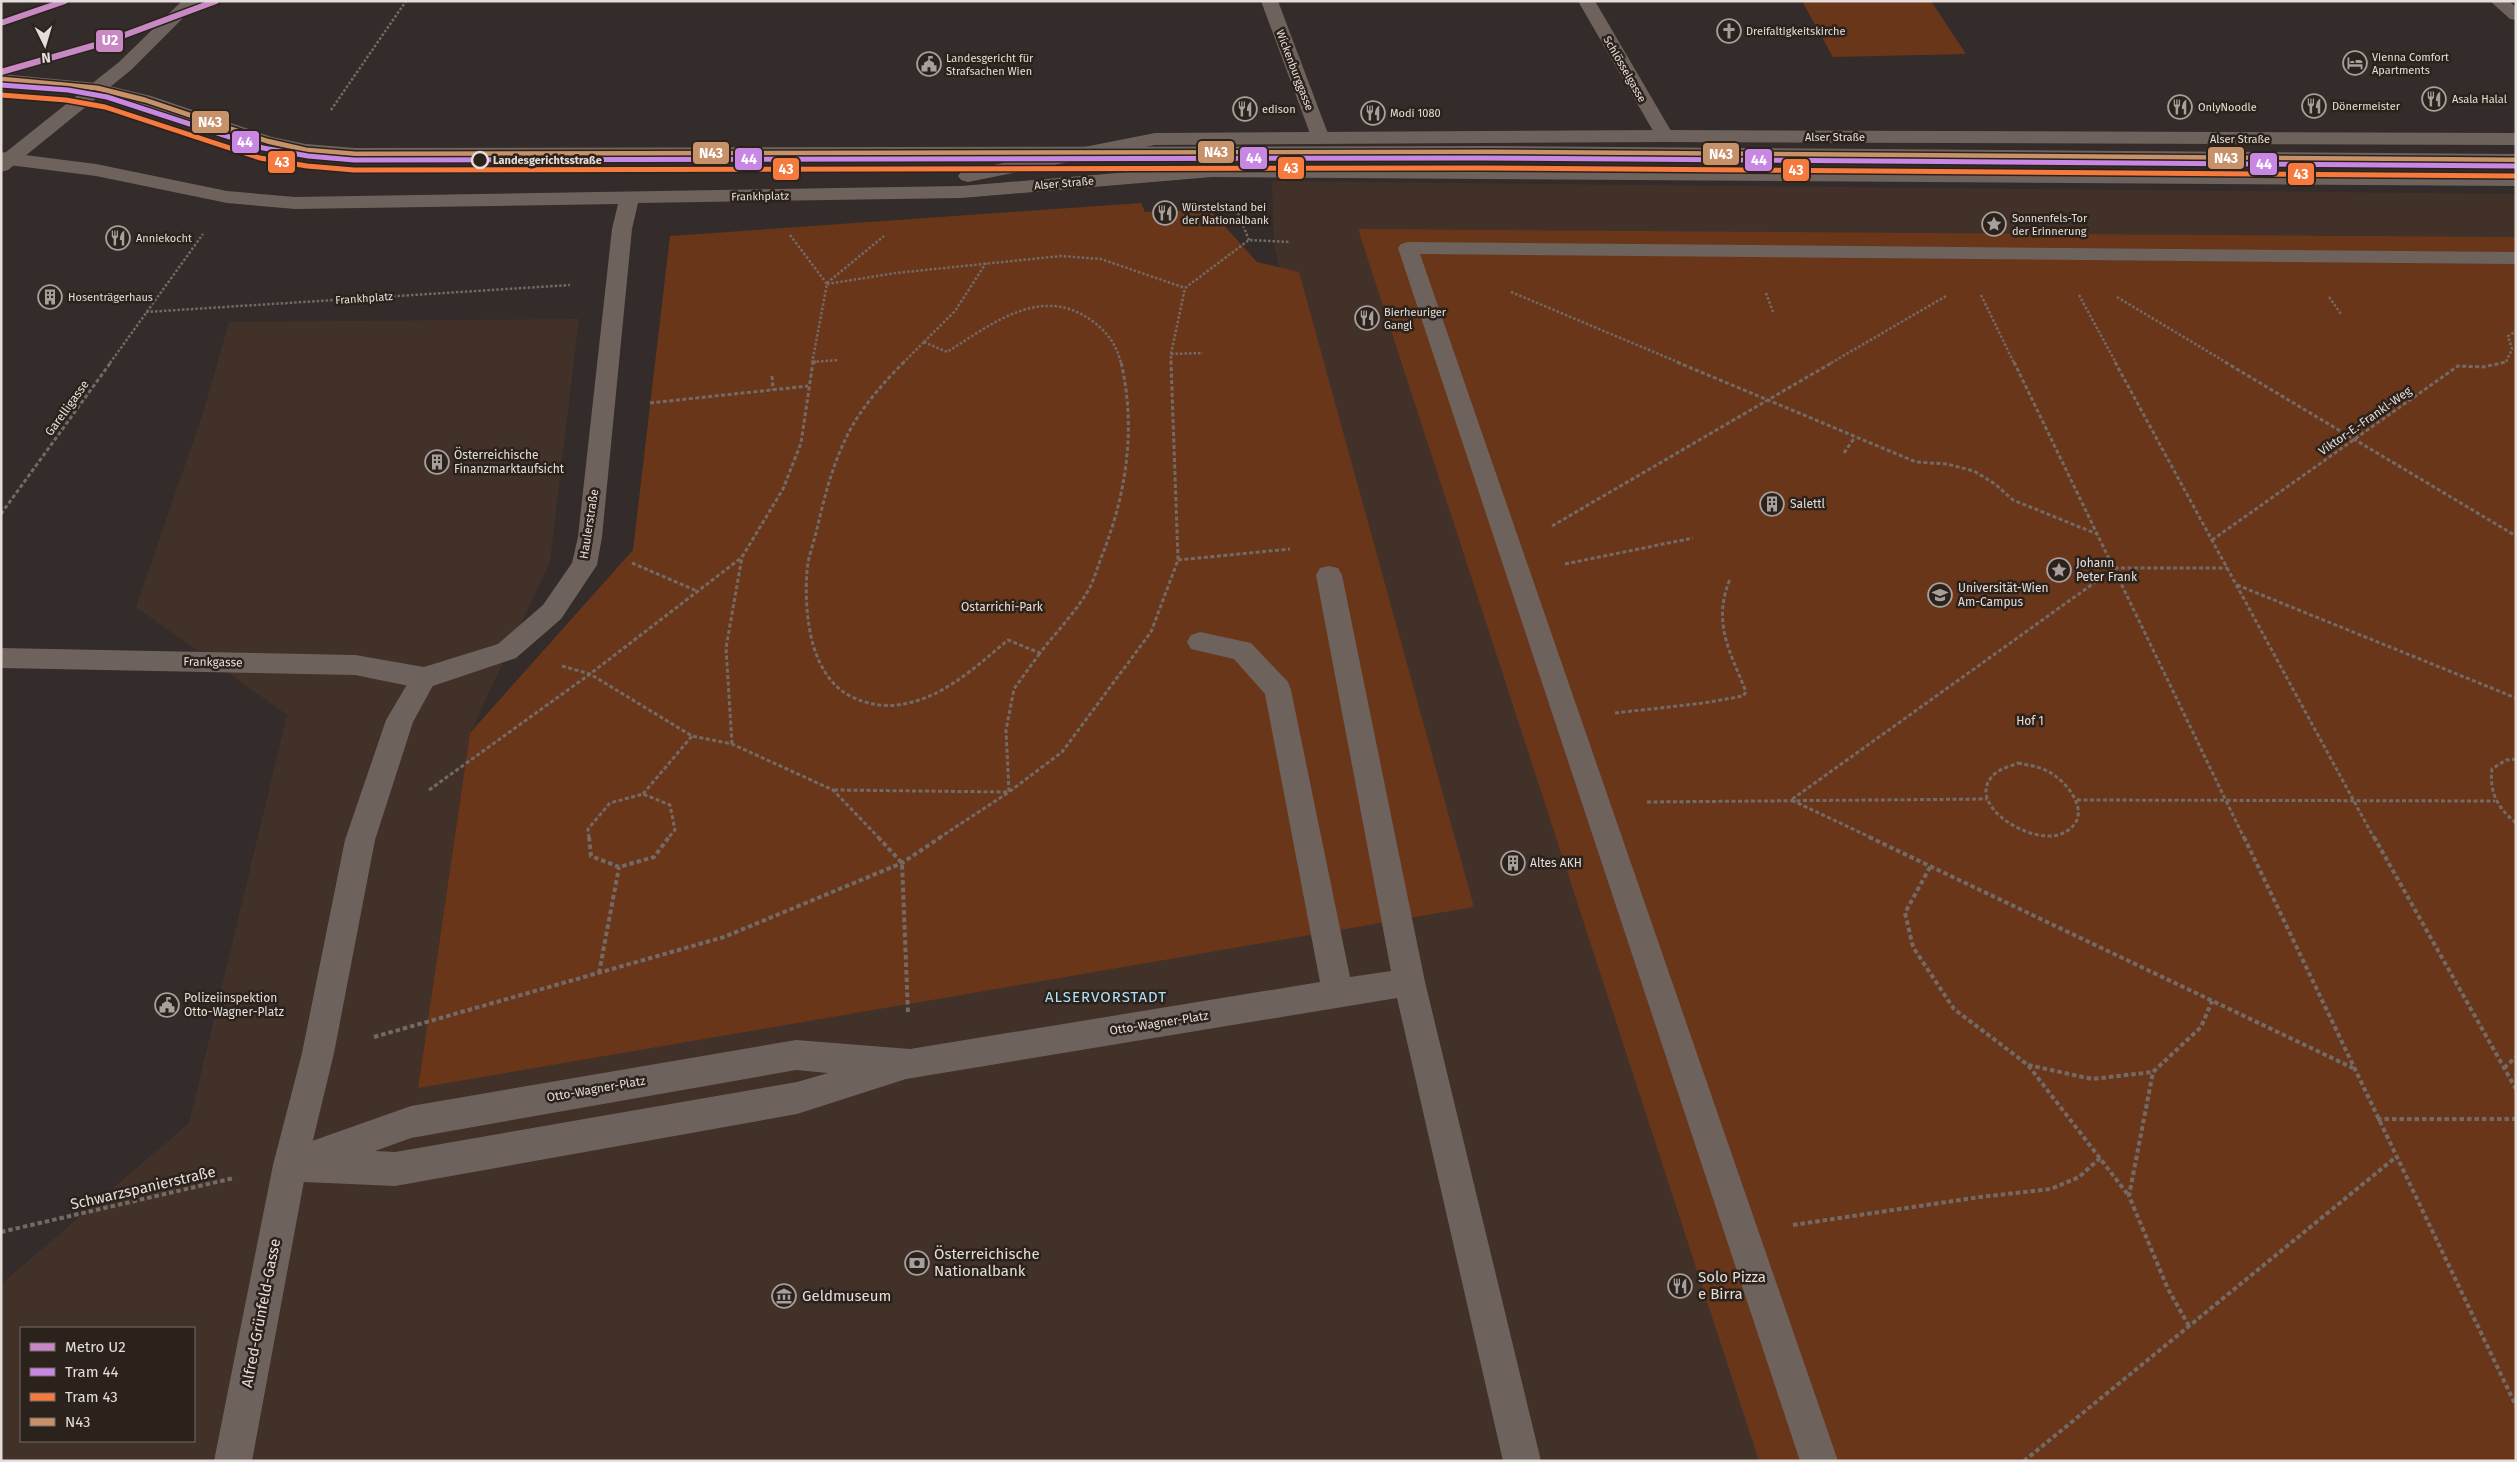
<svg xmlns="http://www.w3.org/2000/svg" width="2517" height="1462" font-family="'Fira Sans',sans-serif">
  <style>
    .built { fill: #413129; fill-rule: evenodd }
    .green { fill: #69361a }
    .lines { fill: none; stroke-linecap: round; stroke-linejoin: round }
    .path-far2 { stroke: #736a66; stroke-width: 2.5; stroke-dasharray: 2.5 2; stroke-linecap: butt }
    .path-far1 { stroke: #736a66; stroke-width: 3; stroke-dasharray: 4 2.5; stroke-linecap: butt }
    .path { stroke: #736a66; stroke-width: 4; stroke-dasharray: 4.5 3; stroke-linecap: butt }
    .service { fill: #6e625d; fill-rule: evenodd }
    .minor { fill: #6e625d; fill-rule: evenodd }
    .tertiary { fill: #6e625d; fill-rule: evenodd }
    .bus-1-casing { stroke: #2c221c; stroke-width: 8 }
    .bus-1 { stroke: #c7916a; stroke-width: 5 }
    .tram-1-casing { stroke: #2c221c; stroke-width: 8 }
    .tram-2-casing { stroke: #2c221c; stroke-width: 8 }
    .tram-1 { stroke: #c787e3; stroke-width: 5 }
    .tram-2 { stroke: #f6793e; stroke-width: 5 }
    .metro-1-casing { stroke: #2c221c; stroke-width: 9 }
    .metro-1 { stroke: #c888c4; stroke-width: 6 }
    .stop-dot { fill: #2c221c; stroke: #e4ddd9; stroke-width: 2.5 }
    .labels { text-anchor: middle; stroke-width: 5; stroke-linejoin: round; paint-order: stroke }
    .far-poi-label { font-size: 11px; fill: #e4ddd9; stroke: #2c221c; text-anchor: start }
    .far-street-label { font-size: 11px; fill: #e4ddd9; stroke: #2c221c }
    .far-stop-label { font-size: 11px; font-weight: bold; fill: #e4ddd9; stroke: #2c221c; text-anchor: start }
    .street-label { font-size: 12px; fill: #e4ddd9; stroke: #2c221c }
    .poi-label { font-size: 12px; fill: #e4ddd9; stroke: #2c221c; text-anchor: start }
    .park-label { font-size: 12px; fill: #efd9ce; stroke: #2c221c }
    .quarter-label { font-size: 15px; letter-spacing: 1px; fill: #b0e1f8; stroke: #2c221c }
    .near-street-label { font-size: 15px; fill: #e4ddd9; stroke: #2c221c }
    .near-poi-label { font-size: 15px; fill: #e4ddd9; stroke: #2c221c; text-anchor: start }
    .line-badge { stroke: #2c221c; stroke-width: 2 }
    .badge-label { font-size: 14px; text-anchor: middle; font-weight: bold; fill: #fff }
  </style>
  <rect width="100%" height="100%" fill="#332c2a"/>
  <!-- built -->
  <path class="built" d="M1272,181l1244,13v1267h-2515v-177l188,-161 98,-408 -151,-108 68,-197 25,-88 350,-3 -29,243 -80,171 -52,354 1027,-175 -171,-666zM21,1328h173v113h-173z"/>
  <!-- green -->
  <g class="green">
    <polygon points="1802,1 1931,1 1966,54 1833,57"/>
    <polygon points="1141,203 1145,212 1210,210 1257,262 1299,272 1474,907 418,1088 470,733 633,550 670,236"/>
    <polygon points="1358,229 2516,237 2516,1461 1759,1461"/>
  </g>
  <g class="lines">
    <!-- path-far2 -->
    <g class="path-far2">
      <polyline points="331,110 406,1"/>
      <polyline points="1238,213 1249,240"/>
      <polyline points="790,235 827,284 812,363"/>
      <polyline points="827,283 884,236"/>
      <polyline points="827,284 896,273 1061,256 1101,259 1185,288"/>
      <polyline points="1511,292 1680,363"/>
      <polyline points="1766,293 1773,312"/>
      <polyline points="1981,295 2014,363"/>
      <polyline points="2079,295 2116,363"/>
      <polyline points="2117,297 2227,363"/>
      <polyline points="2329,297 2341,314"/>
      <polyline points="146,312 570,285"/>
      <path d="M924,342l23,10c44,-27 93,-68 144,-32 15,11 25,23 30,43"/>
      <polyline points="924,342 955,311 986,263"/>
      <polyline points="1171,354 1203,353"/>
      <polyline points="812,362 839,360"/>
      <polyline points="110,363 203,234"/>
      <polyline points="903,363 924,342"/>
      <polyline points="1171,363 1171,354 1185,288 1249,240 1290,242"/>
      <polyline points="1831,363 1946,296"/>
      <polyline points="2502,363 2506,362 2512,349 2508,336 2516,331"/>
    </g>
    <!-- path-far1 -->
    <g class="path-far1">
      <polyline points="812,362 816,362"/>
      <path d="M904,362c-20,20 -45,48 -57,74 -16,32 -24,67 -32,101 -3,10 -7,22 -8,33 -3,42 2,106 45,127 28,13 52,10 80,-2 28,-13 52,-35 76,-55l32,13c16,-21 36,-41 49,-64 6,-11 9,-24 14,-36 24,-62 33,-126 18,-191"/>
      <polyline points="1677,362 1916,462 1947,464 1974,471 1995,484 2013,500 2097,534"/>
      <polyline points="2014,362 2244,838"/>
      <polyline points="2115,362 2374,838"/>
      <polyline points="2225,362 2516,536"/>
      <polyline points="772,376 773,390"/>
      <polyline points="650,403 808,386"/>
      <polyline points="1844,453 1855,437"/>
      <polyline points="1,514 111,362"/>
      <polyline points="1552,526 1833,362"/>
      <polyline points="2212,540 2458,366 2483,367 2506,362"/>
      <polyline points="1178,560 1290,549"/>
      <polyline points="632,563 697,591"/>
      <polyline points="1565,564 1693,538"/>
      <polyline points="2237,585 2516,698"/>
      <polyline points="562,666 590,674 692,736 732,744 833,790 879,838"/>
      <path d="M1615,713l89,-10 39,-7 3,-4c-16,-41 -34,-69 -16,-113"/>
      <polyline points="732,744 726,648 742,557 783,489 801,443 813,362"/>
      <path d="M2516,759l-10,1 -14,9c-3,24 6,39 24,54"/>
      <path d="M2018,763c11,2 23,4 33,10 21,13 44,47 10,61 -32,12 -102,-33 -64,-62 5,-4 15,-6 21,-9z"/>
      <polyline points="429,790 590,674 741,558"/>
      <polyline points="834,790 1009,792 1006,730 1014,689 1040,653"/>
      <polyline points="643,794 692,736"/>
      <polyline points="2077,800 2495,801"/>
      <polyline points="1647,802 1987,799"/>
      <polyline points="589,838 588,829 610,803 643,794 670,805 675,830 668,838"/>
      <polyline points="939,838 1009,792 1062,752 1151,632 1178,560 1171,362"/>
      <polyline points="1872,838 1791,800 2115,568 2227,568"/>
    </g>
    <!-- path -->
    <g class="path">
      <polyline points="589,837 591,856 619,867 654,857 669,837"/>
      <polyline points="878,837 902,863 908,1013"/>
      <polyline points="1869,837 2353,1068"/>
      <polyline points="2244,837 2516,1406"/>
      <polyline points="2374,837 2516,1089"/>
      <polyline points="1930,867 1905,913 1913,947 1954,1009 2028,1065 2129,1196"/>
      <polyline points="599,973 619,867"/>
      <polyline points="374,1037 724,937 902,863 941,837"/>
      <polyline points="2028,1065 2092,1079 2153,1072"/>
      <polyline points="2504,1068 2516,1057"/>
      <polyline points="2377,1119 2516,1119"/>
      <polyline points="1793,1225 1980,1197 2051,1189 2079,1177 2100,1158"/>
      <polyline points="1,1232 234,1178"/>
      <polyline points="2189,1326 2168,1289 2129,1196 2153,1072 2201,1027 2212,1001"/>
      <polyline points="2024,1461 2396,1157"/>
    </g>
    <!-- service -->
    <g class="service">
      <polygon points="1,74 97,83 151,96 272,137 306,144 355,148 1493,146 2516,154 2516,166 1493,158 355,160 306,156 260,145 139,104 97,93 1,84"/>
      <polygon points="1408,242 2516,252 2516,264 1420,254 1838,1461 1800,1461 1398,248 1401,244"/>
      <path d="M1329,566l9,2 4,7 83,407 116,479h-38l-106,-463 -491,81 -109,35 -402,72 -91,-4 -7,-3 -7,3 -12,-5 -5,-12 5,-12 133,-47 385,-66 114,9 410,-67 -55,-288 -31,-35 -43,-10 -4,-7 4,-7 9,-3 51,11 37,39 3,8 59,287 41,-6 -75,-396 4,-7zM796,1070l32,3 -31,9 -402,70 -20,-1 36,-13z"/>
    </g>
    <!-- minor -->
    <g class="minor">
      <polygon points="182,1 200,1 131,70 8,170 1,172 1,156 119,62"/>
      <polygon points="1261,1 1278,1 1330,139 1328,143 1314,143 1312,139"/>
      <polygon points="1578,1 1595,1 1674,136 1672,140 1658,140 1656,136"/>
      <polygon points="2490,1 2509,1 2516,7 2516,20 2510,19"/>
      <polygon points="424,667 433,671 437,678 413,722 375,840 334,1053 307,1165 252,1461 214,1461 273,1165 302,1053 345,840 386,720 415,671"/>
    </g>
    <!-- tertiary -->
    <g class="tertiary">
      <polygon points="1665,130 2516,133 2516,145 1665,142 1155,145 968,182 961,180 958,176 961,172 968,170 1155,133"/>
      <polygon points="1,152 96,164 227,191 295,197 961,186 1212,165 2516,174 2516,186 1212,177 961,198 638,203 632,229 602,537 597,565 561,619 516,658 424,689 355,675 1,668 1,648 355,655 424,667 498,644 543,605 572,563 578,537 612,229 618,204 295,209 227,203 96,176 1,164"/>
    </g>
    <!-- bus-1 casing -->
    <g class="bus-1-casing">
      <polyline id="bus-1" points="1,79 97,88 145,100 267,141 306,150 355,154 1493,152 2516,160"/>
    </g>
    <!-- bus-1 -->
    <use href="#bus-1" class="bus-1"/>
    <!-- tram-1 casing -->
    <g class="tram-1-casing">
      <polyline id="tram-1" points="1,85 68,90 107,97 263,148 308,156 354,160 1478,158 2516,166"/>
    </g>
    <!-- tram-2 casing -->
    <g class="tram-2-casing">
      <polyline id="tram-2" points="1,95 66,100 105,107 260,158 307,166 354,170 1478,168 2516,176"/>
    </g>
    <!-- tram-1 -->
    <use href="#tram-1" class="tram-1"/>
    <!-- tram-2 -->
    <use href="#tram-2" class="tram-2"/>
    <!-- metro-1 casing -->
    <g class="metro-1-casing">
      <g id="metro-1">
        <polyline points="1,23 65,1"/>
        <polyline points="1,72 106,42 216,1"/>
      </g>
    </g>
    <!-- metro-1 -->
    <use href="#metro-1" class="metro-1"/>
  </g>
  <!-- icons -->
  <defs>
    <g id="church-ring" transform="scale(1.25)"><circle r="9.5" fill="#2c221c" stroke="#a69f9c" stroke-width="1.5"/><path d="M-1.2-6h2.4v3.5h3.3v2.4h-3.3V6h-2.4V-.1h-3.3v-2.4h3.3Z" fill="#a69f9c"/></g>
    <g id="hotel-ring" transform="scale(1.25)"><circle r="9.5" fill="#2c221c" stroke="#a69f9c" stroke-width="1.5"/><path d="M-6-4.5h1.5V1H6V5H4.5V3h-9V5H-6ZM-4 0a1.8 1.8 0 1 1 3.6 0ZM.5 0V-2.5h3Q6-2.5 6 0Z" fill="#a69f9c"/></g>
    <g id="civic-ring" transform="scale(1.25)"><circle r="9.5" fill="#2c221c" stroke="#a69f9c" stroke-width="1.5"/><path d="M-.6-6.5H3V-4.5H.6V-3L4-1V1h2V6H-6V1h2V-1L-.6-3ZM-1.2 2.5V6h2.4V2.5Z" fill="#a69f9c"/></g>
    <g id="restaurant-ring" transform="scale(1.25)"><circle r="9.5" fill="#2c221c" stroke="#a69f9c" stroke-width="1.5"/><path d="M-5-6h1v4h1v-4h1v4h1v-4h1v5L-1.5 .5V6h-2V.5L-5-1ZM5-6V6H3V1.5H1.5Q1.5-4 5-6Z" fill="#a69f9c"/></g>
    <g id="sight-ring" transform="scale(1.25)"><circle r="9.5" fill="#2c221c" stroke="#a69f9c" stroke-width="1.5"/><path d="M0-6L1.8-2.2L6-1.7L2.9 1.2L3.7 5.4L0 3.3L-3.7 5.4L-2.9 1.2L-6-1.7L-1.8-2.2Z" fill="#a69f9c"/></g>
    <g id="building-ring" transform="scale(1.25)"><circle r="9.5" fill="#2c221c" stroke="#a69f9c" stroke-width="1.5"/><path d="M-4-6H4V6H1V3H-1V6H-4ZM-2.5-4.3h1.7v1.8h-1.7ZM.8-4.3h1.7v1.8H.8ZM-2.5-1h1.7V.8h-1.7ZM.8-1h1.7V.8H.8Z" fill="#a69f9c"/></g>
    <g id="university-ring" transform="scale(1.25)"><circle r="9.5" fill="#2c221c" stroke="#a69f9c" stroke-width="1.5"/><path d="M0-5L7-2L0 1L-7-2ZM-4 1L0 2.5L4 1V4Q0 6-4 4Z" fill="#a69f9c"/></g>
    <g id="bank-ring" transform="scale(1.25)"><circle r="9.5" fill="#2c221c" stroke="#a69f9c" stroke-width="1.5"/><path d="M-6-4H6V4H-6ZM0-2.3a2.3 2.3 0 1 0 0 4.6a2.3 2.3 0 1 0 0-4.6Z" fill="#a69f9c"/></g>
    <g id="museum-ring" transform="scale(1.25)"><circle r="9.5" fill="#2c221c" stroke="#a69f9c" stroke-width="1.5"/><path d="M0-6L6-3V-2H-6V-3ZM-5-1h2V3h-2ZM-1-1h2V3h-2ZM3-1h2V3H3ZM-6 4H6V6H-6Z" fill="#a69f9c"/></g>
  </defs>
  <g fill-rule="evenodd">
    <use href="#church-ring" x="1729" y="31"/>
    <use href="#hotel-ring" x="2355" y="63"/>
    <use href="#civic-ring" x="929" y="64"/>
    <use href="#restaurant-ring" x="2434" y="99"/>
    <use href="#restaurant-ring" x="2314" y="106"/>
    <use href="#restaurant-ring" x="2180" y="107"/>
    <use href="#restaurant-ring" x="1245" y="109"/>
    <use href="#restaurant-ring" x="1373" y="113"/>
    <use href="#restaurant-ring" x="1165" y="213"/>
    <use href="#sight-ring" x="1994" y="224"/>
    <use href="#restaurant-ring" x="118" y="238"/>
    <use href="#building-ring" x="50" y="297"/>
    <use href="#restaurant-ring" x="1367" y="318"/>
    <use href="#building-ring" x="437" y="462"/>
    <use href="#building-ring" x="1772" y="504"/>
    <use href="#sight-ring" x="2059" y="570"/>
    <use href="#university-ring" x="1940" y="595"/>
    <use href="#building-ring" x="1513" y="863"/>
    <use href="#civic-ring" x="167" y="1005"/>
    <use href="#bank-ring" x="917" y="1263"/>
    <use href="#restaurant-ring" x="1680" y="1286"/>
    <use href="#museum-ring" x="784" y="1296"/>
  </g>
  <!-- markers -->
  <circle class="stop-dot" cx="480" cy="160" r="8"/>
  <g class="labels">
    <!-- far-poi labels -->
    <g class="far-poi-label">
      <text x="1746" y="35">Dreifaltigkeitskirche</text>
      <text x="2372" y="61">Vienna Comfort<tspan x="2372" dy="13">Apartments</tspan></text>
      <text x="946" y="62">Landesgericht für<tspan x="946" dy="13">Strafsachen Wien</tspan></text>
      <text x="2452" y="103">Asala Halal</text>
      <text x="2332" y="110">Dönermeister</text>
      <text x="2198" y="111">OnlyNoodle</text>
      <text x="1262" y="113">edison</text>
      <text x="1390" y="117">Modi 1080</text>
      <text x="1182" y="211">Würstelstand bei<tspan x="1182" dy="13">der Nationalbank</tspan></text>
      <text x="2012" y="222">Sonnenfels-Tor<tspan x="2012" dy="13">der Erinnerung</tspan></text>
      <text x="136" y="242">Anniekocht</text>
      <text x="68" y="301">Hosenträgerhaus</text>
      <text x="1384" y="316">Bierheuriger<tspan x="1384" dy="13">Gangl</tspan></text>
    </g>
    <!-- far-street labels -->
    <g class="far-street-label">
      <text transform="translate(1625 69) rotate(60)" y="4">Schlösselgasse</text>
      <text transform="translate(1295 70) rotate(69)" y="4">Wickenburggasse</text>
      <text x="1835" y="141">Alser Straße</text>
      <text x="2240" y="143">Alser Straße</text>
      <text transform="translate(1064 183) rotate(-5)" y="4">Alser Straße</text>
      <text transform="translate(760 196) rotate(-1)" y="4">Frankhplatz</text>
      <text transform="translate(364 298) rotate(-4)" y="4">Frankhplatz</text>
    </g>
    <!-- far-stop labels -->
    <g class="far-stop-label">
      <text x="493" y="164">Landesgerichtsstraße</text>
    </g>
    <!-- street labels -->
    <g class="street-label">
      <text transform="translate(67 408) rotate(-54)" y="4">Garelligasse</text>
      <text transform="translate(2365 421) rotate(-35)" y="4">Viktor-E.-Frankl-Weg</text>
      <text transform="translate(589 524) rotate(-81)" y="4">Haulerstraße</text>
      <text transform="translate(213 662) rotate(1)" y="4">Frankgasse</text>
      <text transform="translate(1159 1023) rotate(-9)" y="4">Otto-Wagner-Platz</text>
      <text transform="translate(596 1089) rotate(-10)" y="4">Otto-Wagner-Platz</text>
    </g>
    <!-- poi labels -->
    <g class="poi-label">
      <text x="454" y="459">Österreichische<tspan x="454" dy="14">Finanzmarktaufsicht</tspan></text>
      <text x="1790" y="508">Salettl</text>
      <text x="2076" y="567">Johann<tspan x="2076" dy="14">Peter Frank</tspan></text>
      <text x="1958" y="592">Universität-Wien<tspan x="1958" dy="14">Am-Campus</tspan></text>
      <text x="1530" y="867">Altes AKH</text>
      <text x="184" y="1002">Polizeiinspektion<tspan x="184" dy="14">Otto-Wagner-Platz</tspan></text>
    </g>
    <!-- park labels -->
    <g class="park-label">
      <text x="1002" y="611">Ostarrichi-Park</text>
      <text x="2030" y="725">Hof 1</text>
    </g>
    <!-- quarter labels -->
    <g class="quarter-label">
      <text x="1106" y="1002">ALSERVORSTADT</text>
    </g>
    <!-- near-street labels -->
    <g class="near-street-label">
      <text transform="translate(143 1188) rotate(-13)" y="5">Schwarzspanierstraße</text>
      <text transform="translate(261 1313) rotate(-79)" y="5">Alfred-Grünfeld-Gasse</text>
    </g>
    <!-- near-poi labels -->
    <g class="near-poi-label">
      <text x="934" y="1259">Österreichische<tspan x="934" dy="17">Nationalbank</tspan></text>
      <text x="1698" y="1282">Solo Pizza<tspan x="1698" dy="17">e Birra</tspan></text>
      <text x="802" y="1301">Geldmuseum</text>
    </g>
  </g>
  <g class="line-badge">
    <rect x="95" y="29" width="29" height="24" rx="5" fill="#c888c4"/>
    <rect x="191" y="110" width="39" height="24" rx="5" fill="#c7916a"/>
    <rect x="231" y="130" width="29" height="24" rx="5" fill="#c787e3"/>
    <rect x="1197" y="140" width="38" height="24" rx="5" fill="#c7916a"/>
    <rect x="692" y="141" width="38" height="24" rx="5" fill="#c7916a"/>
    <rect x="1702" y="142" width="38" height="24" rx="5" fill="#c7916a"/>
    <rect x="2207" y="146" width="38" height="24" rx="5" fill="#c7916a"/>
    <rect x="1239" y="146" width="29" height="24" rx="5" fill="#c787e3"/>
    <rect x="734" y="147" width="29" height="24" rx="5" fill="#c787e3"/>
    <rect x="1744" y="148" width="29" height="24" rx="5" fill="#c787e3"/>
    <rect x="267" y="150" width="29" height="24" rx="5" fill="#f6793e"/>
    <rect x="2249" y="152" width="29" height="24" rx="5" fill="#c787e3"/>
    <rect x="1277" y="156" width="28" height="24" rx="5" fill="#f6793e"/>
    <rect x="772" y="157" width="28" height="24" rx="5" fill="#f6793e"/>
    <rect x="1782" y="158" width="28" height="24" rx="5" fill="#f6793e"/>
    <rect x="2287" y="162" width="28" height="24" rx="5" fill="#f6793e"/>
  </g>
  <g class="badge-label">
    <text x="110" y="45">U2</text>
    <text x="210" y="127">N43</text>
    <text x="245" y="147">44</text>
    <text x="1216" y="157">N43</text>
    <text x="711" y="158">N43</text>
    <text x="1721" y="159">N43</text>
    <text x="2226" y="163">N43</text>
    <text x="1254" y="163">44</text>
    <text x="749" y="164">44</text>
    <text x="1759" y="165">44</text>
    <text x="282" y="167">43</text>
    <text x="2264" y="169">44</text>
    <text x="1291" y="173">43</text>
    <text x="786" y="174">43</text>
    <text x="1796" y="175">43</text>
    <text x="2301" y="179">43</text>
  </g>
  <!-- border -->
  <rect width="2517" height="1462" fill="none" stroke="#e4ddd9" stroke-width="5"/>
  <!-- legend -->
  <rect x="20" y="1327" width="175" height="115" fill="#2c221c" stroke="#766d68"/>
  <rect x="30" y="1343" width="25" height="8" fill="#c888c4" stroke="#766d68"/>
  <text x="65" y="1352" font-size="15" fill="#e4ddd9">Metro U2</text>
  <rect x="30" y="1368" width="25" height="8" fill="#c787e3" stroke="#766d68"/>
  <text x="65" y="1377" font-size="15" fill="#e4ddd9">Tram 44</text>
  <rect x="30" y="1393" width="25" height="8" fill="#f6793e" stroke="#766d68"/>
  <text x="65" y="1402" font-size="15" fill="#e4ddd9">Tram 43</text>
  <rect x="30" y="1418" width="25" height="8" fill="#c7916a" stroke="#766d68"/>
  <text x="65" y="1427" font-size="15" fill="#e4ddd9">N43</text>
  <!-- north arrow -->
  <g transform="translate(45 45) rotate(175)" stroke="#2c221c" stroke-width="4" paint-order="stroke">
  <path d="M0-4L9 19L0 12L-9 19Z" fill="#e4ddd9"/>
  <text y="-8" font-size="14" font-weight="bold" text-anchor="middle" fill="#e4ddd9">N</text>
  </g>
</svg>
